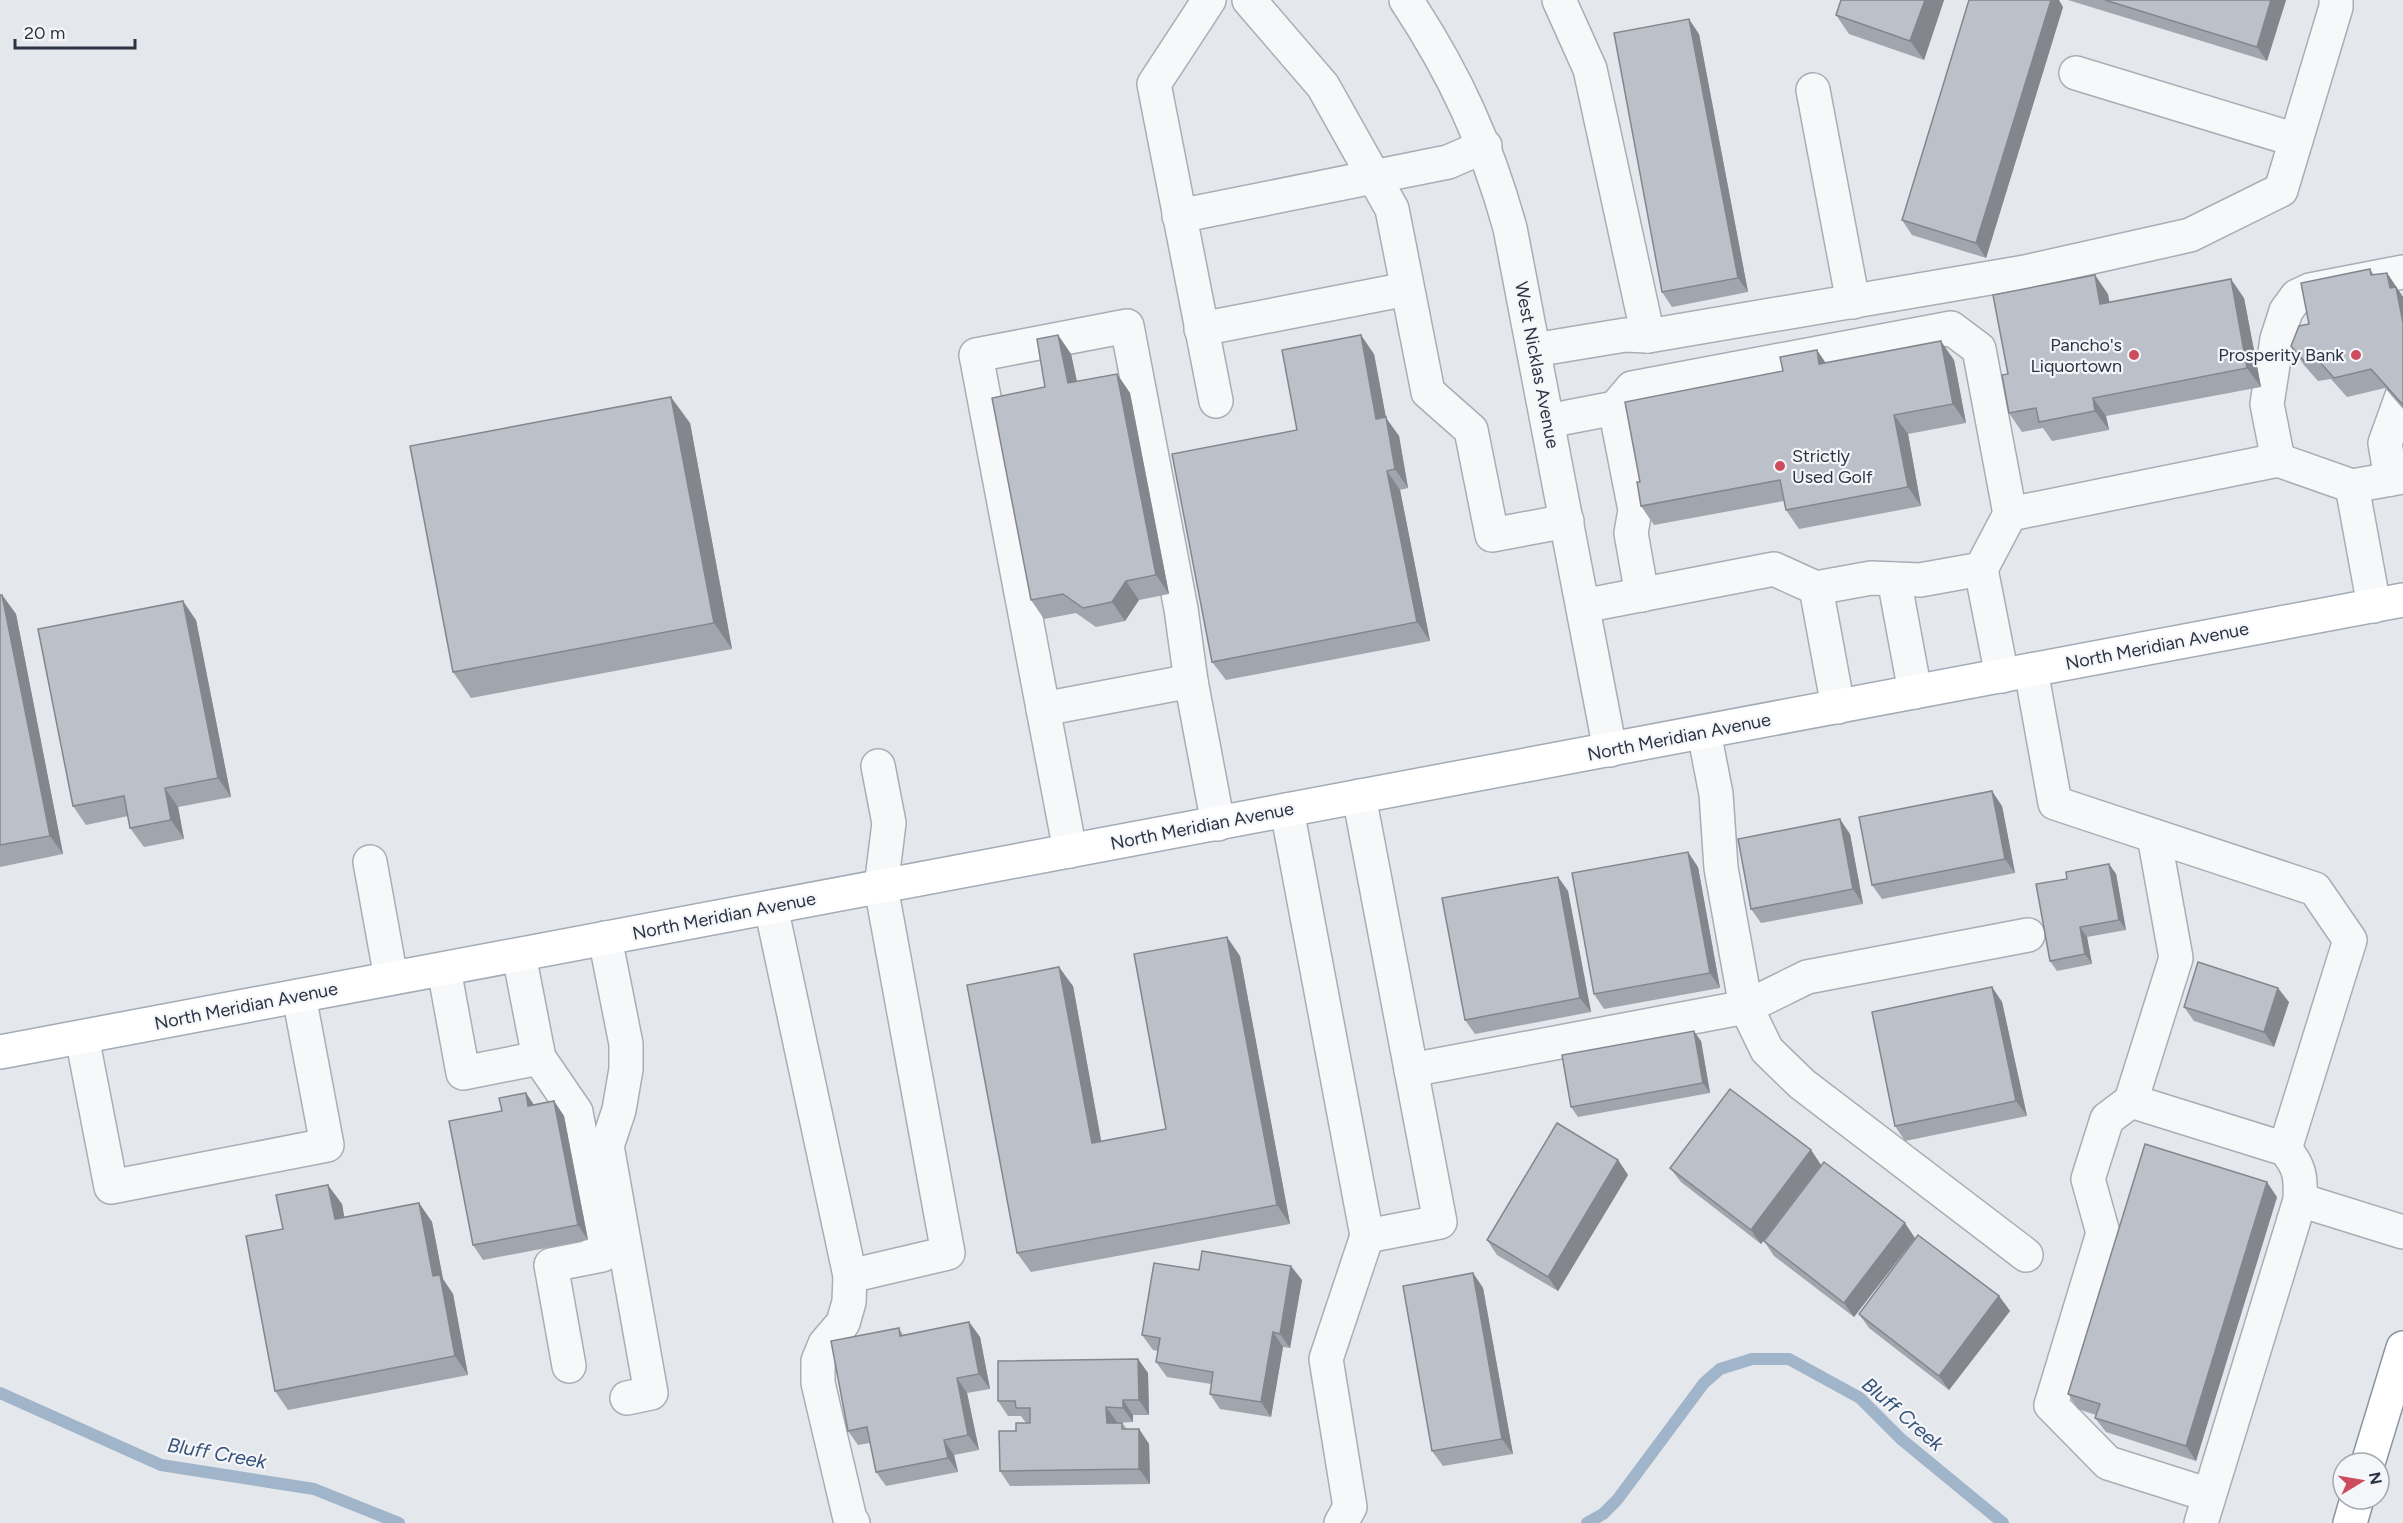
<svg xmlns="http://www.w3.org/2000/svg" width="2403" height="1523" font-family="Figtree,sans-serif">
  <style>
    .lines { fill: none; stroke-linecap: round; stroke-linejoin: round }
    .stream { stroke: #a0b4ca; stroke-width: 12 }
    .minor-casing { stroke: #a9aeb6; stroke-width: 36 }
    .major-casing { stroke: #a3abb7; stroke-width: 36 }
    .highway-casing { stroke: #8b94a2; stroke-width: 36 }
    .minor { stroke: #f7f8fa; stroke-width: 33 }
    .major { stroke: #fff; stroke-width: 33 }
    .highway { stroke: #fff; stroke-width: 33 }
    .wall { fill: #a1a5ad }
    .shaded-wall { fill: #83868d }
    .building { fill: #bbc0c9; stroke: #83868d; stroke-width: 1.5 }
    .poi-dot { fill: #cd4c5d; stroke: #f4f6f9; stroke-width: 2 }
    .labels { text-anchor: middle; stroke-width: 4.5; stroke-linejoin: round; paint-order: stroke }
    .poi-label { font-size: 18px; fill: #2c3444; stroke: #f4f6f9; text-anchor: end }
    .street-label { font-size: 18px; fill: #2c3444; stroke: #f4f6f9 }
    .water-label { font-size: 20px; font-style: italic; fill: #365278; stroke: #f4f6f9 }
  </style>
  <rect width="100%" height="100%" fill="#e4e7ec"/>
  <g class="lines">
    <!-- stream -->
    <g class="stream">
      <polyline points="0,1393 161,1465 314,1489 399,1523"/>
      <polyline points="1587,1523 1603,1514 1617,1500 1704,1383 1720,1369 1752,1359 1789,1359 1860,1398 1901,1439 2003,1523"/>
    </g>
    <!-- minor casing -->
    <g class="minor-casing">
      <g id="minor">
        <polyline points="1209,0 1154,84 1216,401"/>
        <polyline points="1249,0 1323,86 1392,209 1428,392 1471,430 1492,535 1567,521"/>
        <path d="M1406,0c49,74 80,142 104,228l100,522"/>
        <polyline points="1559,0 1590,69 1648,336"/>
        <polyline points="2076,73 2296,140"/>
        <polyline points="1813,90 1853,302"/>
        <polyline points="1179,216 1448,162 1485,146"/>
        <polyline points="1201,329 1407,289"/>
        <polyline points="1534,350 1625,335 1648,336 2025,272 2190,235 2281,190 2336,7 2336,0"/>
        <polyline points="1615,408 1635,510 1631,533 1642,595"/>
        <polyline points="1548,421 1615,408 1632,388 1951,328 1979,349 2010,514"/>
        <polyline points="2278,460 2267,404 2277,339 2286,311 2297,296 2310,290 2403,272"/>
        <polyline points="2391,479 2385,443 2403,393"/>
        <polyline points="2352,486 2374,606"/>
        <polyline points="1981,569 2002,676"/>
        <polyline points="1894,579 1915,692"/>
        <polyline points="1816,588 1838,707"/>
        <polyline points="1583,606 1774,569 1816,588 1871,578 1920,580 1981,569 2010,514 2278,460 2352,486 2403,477"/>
        <path d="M2031,670l24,133 260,86 35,51 -65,209c15,18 16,28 15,51l-99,323"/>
        <polyline points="1043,709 1191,681"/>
        <polyline points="1704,732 1716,794 1721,868 1746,1007 1767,1050 1802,1084 2026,1255"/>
        <polyline points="1287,810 1367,1236"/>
        <polyline points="2154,836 2176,958 2131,1101 2285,1149"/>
        <polyline points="1070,851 976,355 1127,326 1181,609 1191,681 1218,824"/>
        <polyline points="370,862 391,978"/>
        <polyline points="771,907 850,1276 948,1253 881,887 889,823 878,766"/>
        <polyline points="605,938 626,1044 626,1069 619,1110 607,1146 651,1393 627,1398"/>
        <polyline points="444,969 463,1073 539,1058 519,955"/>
        <polyline points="82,1037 111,1187 327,1145 299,996"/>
        <polyline points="539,1058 576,1112 602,1255 551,1265 569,1366"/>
        <polyline points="1411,1070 1746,1007 1807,977 2028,935"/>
        <polyline points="2131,1101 2107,1119 2088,1179 2103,1233 2051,1405 2108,1463 2209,1495"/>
        <polyline points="2300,1200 2403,1232"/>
        <polyline points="850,1276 849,1302 843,1323 825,1344 818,1361 818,1383 850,1519 853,1523"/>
        <polyline points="1341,1523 1350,1507 1326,1359 1367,1236 1440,1222 1359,796"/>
      </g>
    </g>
    <!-- major casing -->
    <g class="major-casing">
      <polyline id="major" points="0,1052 2403,600"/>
    </g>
    <!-- highway casing -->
    <g class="highway-casing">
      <g id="highway">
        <polyline points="2368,1463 2403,1348"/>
        <polyline points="2350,1523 2357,1499"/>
      </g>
    </g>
    <!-- minor -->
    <use href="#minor" class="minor"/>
    <!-- major -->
    <use href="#major" class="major"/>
    <!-- highway -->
    <use href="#highway" class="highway"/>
  </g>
  <!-- wall -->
  <g class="wall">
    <polygon points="1841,0 1944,0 1924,60 1849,34 1836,15"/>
    <polygon points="2068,0 2286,0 2267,61"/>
    <polygon points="2063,7 1986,258 1912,235 1902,220"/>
    <polygon points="1699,34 1748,292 1672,307 1662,292"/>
    <polygon points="2370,269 2374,275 2387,273 2403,297 2403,409 2385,388 2347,397 2331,379 2318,381 2304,365 2291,346"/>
    <polygon points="2108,294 2109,302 2244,298 2261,387 2106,416 2109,430 2052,441 2043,428 2022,432 2009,413 2008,374"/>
    <polygon points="1058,335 1071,354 1077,381 1117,374 1130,393 1169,594 1139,600 1125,621 1096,627 1076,613 1044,619 1031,600 1045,387"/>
    <polygon points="1374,354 1386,418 1399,436 1408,488 1400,490 1430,641 1226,680 1212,662 1297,430"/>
    <polygon points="1954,360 1966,423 1908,434 1921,506 1799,529 1786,510 1784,501 1654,525 1641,506 1640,482 1826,363"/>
    <polygon points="690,423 732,649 471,698 453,672"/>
    <polygon points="0,595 2,595 16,614 63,854 0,867"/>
    <polygon points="196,620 231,797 178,807 184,839 144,847 130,828 128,816 86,825 73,806"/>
    <polygon points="2002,806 2015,873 1882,899 1872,885"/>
    <polygon points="1850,834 1863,904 1761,923 1751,909"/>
    <polygon points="2109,864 2116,874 2126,930 2087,937 2092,964 2057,971 2050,961"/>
    <polygon points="1698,867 1720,988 1604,1009 1594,994"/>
    <polygon points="1558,877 1568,891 1591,1012 1475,1034 1465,1020"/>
    <polygon points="1240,956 1290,1224 1031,1272 1017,1253 1073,986 1101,1141 1166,1129"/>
    <polygon points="1992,987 2002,1002 2027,1116 1905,1141 1895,1126"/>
    <polygon points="2289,1002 2274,1047 2194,1021 2184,1007"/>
    <polygon points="1701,1041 1710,1093 1578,1117 1571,1107"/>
    <polygon points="526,1093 534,1105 554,1101 564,1116 588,1240 483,1260 473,1245 502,1111"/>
    <polygon points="1811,1150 1821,1165 1761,1244 1681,1182 1670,1168"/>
    <polygon points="1618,1160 1628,1175 1558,1291 1497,1255 1487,1240"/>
    <polygon points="2277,1197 2196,1461 2106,1432 2095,1418 2096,1415 2078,1409 2068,1394"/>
    <polygon points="419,1203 432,1222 443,1279 453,1294 468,1375 288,1410 275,1391 283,1229 342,1204 344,1217"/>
    <polygon points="1915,1238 1854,1317 1774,1256 1764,1241"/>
    <polygon points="1199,1270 1302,1280 1290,1348 1283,1347 1271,1417 1220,1409 1210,1394 1211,1384 1167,1377 1156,1362 1158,1351 1153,1350 1142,1335"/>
    <polygon points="1473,1273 1483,1288 1513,1454 1443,1466 1432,1451"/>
    <polygon points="1999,1296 2010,1311 1949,1390 1869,1328 1859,1314"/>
    <polygon points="969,1322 980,1337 990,1389 967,1393 979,1450 954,1455 958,1472 886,1486 876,1472 870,1443 858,1445 848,1431 899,1328 903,1335"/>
    <polygon points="1138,1359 1148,1373 1149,1415 1133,1415 1133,1422 1117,1423 1122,1423 1127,1429 1139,1429 1149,1444 1150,1484 1010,1486 1000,1471 1016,1431 1030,1423 1026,1423 1021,1416 1008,1416 998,1401"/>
  </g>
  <!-- shaded-wall -->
  <g class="shaded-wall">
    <polygon points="1925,0 1944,0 1924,60 1910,41"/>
    <polygon points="2051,0 2059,0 2063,7 1986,258 1976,243"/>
    <polygon points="2271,0 2286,0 2267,61 2257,47"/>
    <polygon points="1689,19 1699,34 1748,292 1738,278"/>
    <polygon points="2387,273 2403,297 2403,323 2390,288"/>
    <polygon points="2095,275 2108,294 2113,323 2100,304"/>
    <polygon points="2231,279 2244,298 2261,387 2247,368"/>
    <polygon points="1058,335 1071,354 1081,402 1068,383"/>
    <polygon points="1361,335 1374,354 1386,418 1399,436 1408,488 1395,469 1376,419"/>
    <polygon points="1941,341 1954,360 1966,423 1953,404"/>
    <polygon points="1817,350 1830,369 1819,364"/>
    <polygon points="1117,374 1130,393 1169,594 1156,575"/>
    <polygon points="671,397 690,423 732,649 714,623"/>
    <polygon points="2093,398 2106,416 2109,430 2095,411"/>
    <polygon points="1894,415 1908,434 1921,506 1908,487"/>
    <polygon points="1387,471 1400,490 1430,641 1417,622"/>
    <polygon points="1126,581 1139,600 1125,621 1112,602"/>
    <polygon points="2,595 16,614 63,854 50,836"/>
    <polygon points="183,601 196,620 231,797 218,778"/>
    <polygon points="165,788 178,807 184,839 171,820"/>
    <polygon points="1992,791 2002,806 2015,873 2005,859"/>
    <polygon points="1840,819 1850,834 1863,904 1853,889"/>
    <polygon points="1688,852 1698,867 1720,988 1710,973"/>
    <polygon points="2109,864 2116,874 2126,930 2119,920"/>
    <polygon points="1558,877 1568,891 1591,1012 1580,998"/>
    <polygon points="2080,927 2087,937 2092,964 2085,954"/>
    <polygon points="1227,937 1240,956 1290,1224 1277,1205"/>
    <polygon points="1059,967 1073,986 1105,1162 1092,1143"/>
    <polygon points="1992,987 2002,1002 2027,1116 2016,1101"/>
    <polygon points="2278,988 2289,1002 2274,1047 2264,1032"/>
    <polygon points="1694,1031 1701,1041 1710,1093 1703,1083"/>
    <polygon points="526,1093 536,1108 528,1106"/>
    <polygon points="554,1101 564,1116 588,1240 578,1225"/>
    <polygon points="1811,1150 1821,1165 1761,1244 1751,1230"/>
    <polygon points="1618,1160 1628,1175 1558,1291 1548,1277"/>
    <polygon points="2267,1182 2277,1197 2196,1461 2186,1446"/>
    <polygon points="328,1185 342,1204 348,1238 335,1219"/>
    <polygon points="419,1203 432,1222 443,1279 453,1294 468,1375 455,1356 433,1276"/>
    <polygon points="1905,1223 1915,1238 1854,1317 1844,1303"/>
    <polygon points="1291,1266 1302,1280 1290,1348 1280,1334"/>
    <polygon points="1473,1273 1483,1288 1513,1454 1502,1439"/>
    <polygon points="1999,1296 2010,1311 1949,1390 1939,1376"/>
    <polygon points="969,1322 980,1337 990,1389 979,1374"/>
    <polygon points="1273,1332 1283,1347 1271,1417 1261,1402"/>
    <polygon points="1138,1359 1148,1373 1149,1415 1139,1400"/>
    <polygon points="957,1378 967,1393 979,1450 968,1435"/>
    <polygon points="1123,1400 1133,1415 1133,1422 1123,1408"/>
    <polygon points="1106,1407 1117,1422 1117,1438 1107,1423"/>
    <polygon points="1139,1429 1149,1444 1150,1484 1139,1469"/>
    <polygon points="944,1440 954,1455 958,1472 948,1458"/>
  </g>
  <!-- building -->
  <g class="building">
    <polygon points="1841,0 1925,0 1910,41 1836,15"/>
    <polygon points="1969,0 2051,0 1976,243 1902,220"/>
    <polygon points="2105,0 2271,0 2257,47"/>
    <polygon points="1689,19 1738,278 1662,292 1614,33"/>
    <polygon points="2370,269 2371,275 2387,273 2390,288 2396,287 2403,323 2403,405 2371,369 2334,378 2318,360 2305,362 2291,346 2299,326 2309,324 2301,283"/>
    <polygon points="2095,275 2100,304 2231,279 2247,368 2093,398 2095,411 2039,422 2036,408 2009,413 2002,375 2008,374 1993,295"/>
    <polygon points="1058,335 1068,383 1117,374 1156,575 1126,581 1112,602 1083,608 1063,594 1031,600 992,398 1045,387 1037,339"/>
    <polygon points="1361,335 1376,419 1386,417 1395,469 1387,471 1417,622 1212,662 1172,454 1297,430 1282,350"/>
    <polygon points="1941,341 1953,404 1894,415 1908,487 1786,510 1780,480 1641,506 1637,482 1640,482 1625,402 1783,371 1780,357 1817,350 1819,364"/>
    <polygon points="671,397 714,623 453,672 410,446"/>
    <polygon points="0,595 2,595 50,836 0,845"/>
    <polygon points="183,601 218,778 165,788 171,820 130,828 124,796 73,806 38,629"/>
    <polygon points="1992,791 2005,859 1872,885 1859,817"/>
    <polygon points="1840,819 1853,889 1751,909 1738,839"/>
    <polygon points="1688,852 1710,973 1594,994 1572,873"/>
    <polygon points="2109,864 2119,920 2080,927 2085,954 2050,961 2036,884 2067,879 2066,872"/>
    <polygon points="1558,877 1580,998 1465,1020 1442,898"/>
    <polygon points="1227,937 1277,1205 1017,1253 967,985 1059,967 1092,1143 1166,1129 1134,954"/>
    <polygon points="2198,962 2278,988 2264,1032 2184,1007"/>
    <polygon points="1992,987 2016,1101 1895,1126 1872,1012"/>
    <polygon points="1694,1031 1703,1083 1571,1107 1562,1055"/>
    <polygon points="1730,1089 1811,1150 1751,1230 1670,1168"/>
    <polygon points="526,1093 528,1106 554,1101 578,1225 473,1245 449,1121 502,1111 499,1098"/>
    <polygon points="1557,1123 1618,1160 1548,1277 1487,1240"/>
    <polygon points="2145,1144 2267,1182 2186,1446 2095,1418 2100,1404 2068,1394"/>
    <polygon points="1824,1162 1905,1223 1844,1303 1764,1241"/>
    <polygon points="328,1185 335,1219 419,1203 433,1276 440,1275 455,1356 275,1391 246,1236 283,1229 276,1195"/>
    <polygon points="1918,1235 1999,1296 1939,1376 1859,1314"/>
    <polygon points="1202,1251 1291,1266 1280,1334 1273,1332 1261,1402 1210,1394 1213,1372 1156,1362 1160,1338 1142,1335 1154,1263 1199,1270"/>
    <polygon points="1473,1273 1502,1439 1432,1451 1403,1286"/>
    <polygon points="969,1322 979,1374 957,1378 968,1435 944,1440 948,1458 876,1472 867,1427 848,1431 831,1341 899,1328 900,1336"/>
    <polygon points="1138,1359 1139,1400 1123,1400 1123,1408 1106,1407 1107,1423 1122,1423 1122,1429 1139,1429 1139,1469 1000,1471 999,1431 1016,1431 1016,1423 1030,1423 1030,1408 1016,1408 1015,1401 998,1401 998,1361"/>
  </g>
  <!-- markers -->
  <g class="poi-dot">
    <circle cx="2134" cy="355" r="6"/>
    <circle cx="2356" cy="355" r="6"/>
    <circle cx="1780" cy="466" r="6"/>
  </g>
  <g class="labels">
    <!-- poi labels -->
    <g class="poi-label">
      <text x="2122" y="351">Pancho's<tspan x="2122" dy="21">Liquortown</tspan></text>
      <text x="2344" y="361">Prosperity Bank</text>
      <text x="1792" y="462" text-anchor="start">Strictly<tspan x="1792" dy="21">Used Golf</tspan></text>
    </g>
    <!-- street labels -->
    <g class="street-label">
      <text transform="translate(1537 365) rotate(79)" y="6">West Nicklas Avenue</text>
      <text transform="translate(2157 646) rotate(-11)" y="6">North Meridian Avenue</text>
      <text transform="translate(1679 737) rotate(-11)" y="6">North Meridian Avenue</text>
      <text transform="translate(1202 826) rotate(-11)" y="6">North Meridian Avenue</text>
      <text transform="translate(724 916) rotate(-11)" y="6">North Meridian Avenue</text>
      <text transform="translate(246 1006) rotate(-11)" y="6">North Meridian Avenue</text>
    </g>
    <!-- water labels -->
    <g class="water-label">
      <text transform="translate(1903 1414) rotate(41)" y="7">Bluff Creek</text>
      <text transform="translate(217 1453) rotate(10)" y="7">Bluff Creek</text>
    </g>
  </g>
  <!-- north arrow -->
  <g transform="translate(2361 1481) rotate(79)"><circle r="28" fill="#f4f6f9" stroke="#a4a8b1" stroke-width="1.5"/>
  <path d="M0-4.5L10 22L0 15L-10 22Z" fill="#cd4c5d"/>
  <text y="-9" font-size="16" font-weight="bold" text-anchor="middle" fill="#2c3444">N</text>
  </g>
  <!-- scale -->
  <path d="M15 39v9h120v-9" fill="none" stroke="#2c3444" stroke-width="3"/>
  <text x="24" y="39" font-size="18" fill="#2c3444" stroke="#f4f6f9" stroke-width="4.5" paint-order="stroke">20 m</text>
</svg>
